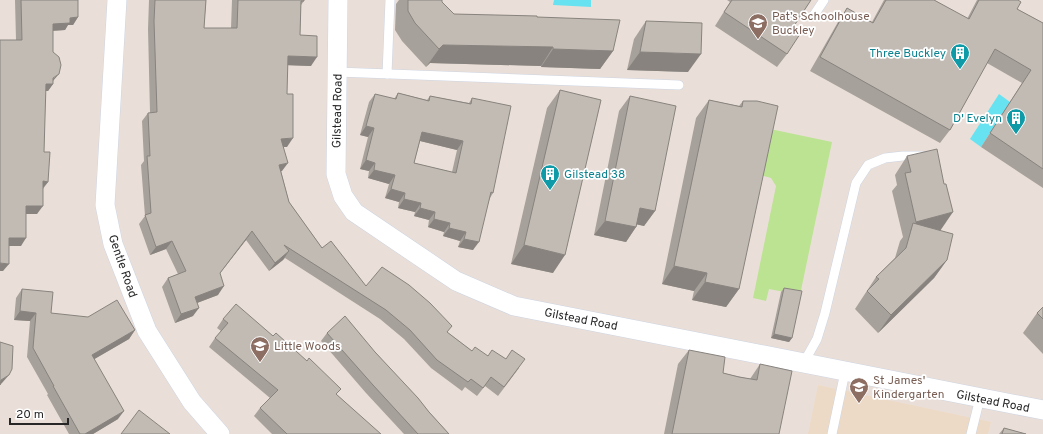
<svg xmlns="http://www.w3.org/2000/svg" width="1043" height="434" font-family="Overpass,sans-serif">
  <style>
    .education { fill: #eddac6 }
    .green { fill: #bbe392 }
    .water { fill: #67e2f1 }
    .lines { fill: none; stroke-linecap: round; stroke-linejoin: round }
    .service-casing { stroke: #cdd4e1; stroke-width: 10 }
    .minor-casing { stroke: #cdd4e1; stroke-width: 20 }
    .service { stroke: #fff; stroke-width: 9 }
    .minor { stroke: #fff; stroke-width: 19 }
    .wall { fill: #a7a19b; fill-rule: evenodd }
    .shaded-wall { fill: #88837e }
    .building { fill: #c2bbb4; stroke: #88837e; fill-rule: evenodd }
    .labels { text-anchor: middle; stroke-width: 3.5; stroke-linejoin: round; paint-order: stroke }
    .education-label { font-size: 12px; fill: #785e54; stroke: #fff; text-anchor: start }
    .culture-label { font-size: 12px; fill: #0d838f; stroke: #fff; text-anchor: end }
    .street-label { font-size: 12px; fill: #272727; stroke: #fff }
  </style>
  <rect width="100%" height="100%" fill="#eadfd8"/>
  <!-- education -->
  <polygon class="education" points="818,385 991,422 988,434 808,434"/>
  <!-- green -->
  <polygon class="green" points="770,129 832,142 800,295 769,289 766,301 753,298 776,186 771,178 760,175"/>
  <!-- water -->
  <g class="water">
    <polygon points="554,0 591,0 591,7 553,5"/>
    <polygon points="999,94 1010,102 981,147 970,139"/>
  </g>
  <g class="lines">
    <!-- service casing -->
    <g class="service-casing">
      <g id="service">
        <polyline points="814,15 824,0"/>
        <polyline points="337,72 679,85"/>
        <polyline points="387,74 390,0"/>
        <polyline points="803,364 817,339 825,313 856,183 868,165 885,158 903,156 922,156"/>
        <polyline points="832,434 845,372"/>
        <polyline points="971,434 980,398"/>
      </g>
    </g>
    <!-- minor casing -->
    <g class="minor-casing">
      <g id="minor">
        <polyline points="117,0 105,205 113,244 147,331 192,402 220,434"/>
        <polyline points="338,0 336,174 343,196 354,212 456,281 514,306 1043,410"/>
      </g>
    </g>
    <!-- service -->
    <use href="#service" class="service"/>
    <!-- minor -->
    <use href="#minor" class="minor"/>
  </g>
  <!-- wall -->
  <g class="wall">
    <polygon points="15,0 78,0 78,17 73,25 68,25 65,30 53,31 53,84 48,91 45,91 44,152 48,182 43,189 37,214 26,214 21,246 9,246 3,271 16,40"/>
    <polygon points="149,0 206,0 204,28 231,28 232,0 304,0 304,1 301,5 300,35 311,66 287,65 287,147 284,147 282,171 281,171 289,202 322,248 366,286 447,332 472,351 488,356 506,359 519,368 498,396 485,386 477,396 465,387 462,391 431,368 404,339 380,319 285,258 283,260 269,271 246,240 220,273 218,295 197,303 193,316 175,323 162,287 168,278 178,274 166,249 150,255 139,224 145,216 141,165 144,161 142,121 148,113 150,113 148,29"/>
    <polygon points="399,0 442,0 442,2 454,14 537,17 613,51 600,69 541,67 541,66 430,63 426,67 402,41 395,30 396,4"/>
    <polygon points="727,0 811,0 792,29 787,54 777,67 715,26 730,2"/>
    <polygon points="884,0 934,0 967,19 977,0 1018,0 1017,9 1043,23 1043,188 981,147 1022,83 987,63 950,130 940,143 810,71 838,22 847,8 872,22"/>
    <polygon points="646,21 688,72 627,70 634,39"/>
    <polygon points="560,90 553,273 511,264 547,108"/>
    <path d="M398,93l29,7 3,-4 39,7 3,-5 21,95 -3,5 -17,52 -15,-3 2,-6 -17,-5 1,-4 -16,-5 1,-7 -15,-4 1,-4 -17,-4 1,-6 -14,-4 4,-14 -21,-6 1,-7 -9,-2 8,-32 -8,-2 9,-33 6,-8 19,5zM420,141l37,9 -5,22 -38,-9z"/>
    <polygon points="630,96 655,211 644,226 637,224 636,227 626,242 594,235 619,111"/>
    <polygon points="709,100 739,106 743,101 739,289 726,307 692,300 694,291 662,284 696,118"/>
    <polygon points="907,156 940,230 947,260 934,278 878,333 855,309 876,277 895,258 900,241 903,237 892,191 897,185 895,175"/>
    <polygon points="784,288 792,338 789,342 771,338 781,292"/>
    <polygon points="22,289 51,313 135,330 129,339 94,359 118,419 93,434 69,434 47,395 48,394 27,357 30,321 14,320 16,298"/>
    <polygon points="1043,307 1043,354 1023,333 1037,313"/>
    <polygon points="223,319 337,395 380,434 272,434 254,416 260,408 270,398 209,347 215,338 221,331 217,328"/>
    <polygon points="327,333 375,352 449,434 404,434 366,393 321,341"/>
    <polygon points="689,350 723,373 750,379 760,364 779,434 664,434 678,364"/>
    <polygon points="1004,428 1026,434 999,434"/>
  </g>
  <!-- shaded-wall -->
  <g class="shaded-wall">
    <polygon points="78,17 73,25 68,25 65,30 47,31 53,24 70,18"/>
    <polygon points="443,45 553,47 541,66 430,63 426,67 439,49"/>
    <polygon points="553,49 613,51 600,69 541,67"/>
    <polygon points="640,52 701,54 688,72 627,70"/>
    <polygon points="288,56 317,57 311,66 282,65"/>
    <polygon points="59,74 53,81 53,84 48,91 40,91 46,84"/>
    <polygon points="366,126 374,128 368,137 360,135"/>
    <polygon points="422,132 463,141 457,150 416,140"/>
    <polygon points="293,138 287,147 275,147 281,139"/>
    <polygon points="366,160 375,163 369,171 360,169"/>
    <polygon points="288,163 282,171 273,174 279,165"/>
    <polygon points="374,170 395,175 389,184 368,178"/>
    <polygon points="43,181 48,182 42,189"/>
    <polygon points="391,189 405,193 399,202 385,198"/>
    <polygon points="404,199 421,203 415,212 398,208"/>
    <polygon points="26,206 43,206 37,214 21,214"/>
    <polygon points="420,208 435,212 429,220 414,216"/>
    <polygon points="640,208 655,211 644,226 630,223"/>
    <polygon points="953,212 940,231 910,231 916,222"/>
    <polygon points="434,219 450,223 444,232 428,227"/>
    <polygon points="605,221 636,227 626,242 594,235"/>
    <polygon points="449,228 466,232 460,241 443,236"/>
    <polygon points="252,231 246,240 214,281 220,273"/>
    <polygon points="9,238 26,238 21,246 4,246"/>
    <polygon points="464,239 479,242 473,250 458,247"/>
    <polygon points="172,241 166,249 150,255 156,247"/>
    <polygon points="524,245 565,255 553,273 511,264"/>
    <polygon points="289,251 283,260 269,271 275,263"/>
    <polygon points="947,260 934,278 878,333 891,315"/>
    <polygon points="0,263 9,264 3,271 0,271"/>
    <polygon points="674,266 707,273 694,291 662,284"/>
    <polygon points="705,282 739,289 726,307 692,300"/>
    <polygon points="224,286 218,295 189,306 195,297"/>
    <polygon points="199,308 193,316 175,323 181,314"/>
    <polygon points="20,311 36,313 30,321 14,320"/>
    <polygon points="135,330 129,339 86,364 92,355"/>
    <polygon points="774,334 792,338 789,342 771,338"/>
    <polygon points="9,375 2,383 0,385 1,380"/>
    <polygon points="124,411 118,419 93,434 85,434"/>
  </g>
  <!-- building -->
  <g class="building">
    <polygon points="21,0 78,0 78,17 70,18 70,23 53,24 53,52 59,57 61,65 59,74 53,78 53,84 46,84 44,152 50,152 48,182 43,181 43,206 26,206 26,238 9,238 9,264 0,263 0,40 22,40"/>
    <polygon points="155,0 206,0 204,28 237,28 238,0 304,0 304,1 301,1 300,35 317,36 317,57 288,56 287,94 293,94 293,138 281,139 288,163 279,165 289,202 322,248 331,241 366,286 382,267 409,285 430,303 452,326 447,332 472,351 475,347 488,356 492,350 506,359 512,350 525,359 504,387 491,377 483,388 471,379 468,382 437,360 410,330 386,310 284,245 289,251 275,263 252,231 220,273 224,286 195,297 199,308 181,314 168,278 186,271 172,241 156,247 145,215 151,213 147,156 150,156 148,113 157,112 154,21"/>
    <polygon points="408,0 442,0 442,2 454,14 537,16 537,17 620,20 613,51 553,49 553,47 443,45 439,49 415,23 408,11"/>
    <polygon points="732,0 811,0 792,29 800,34 787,54 724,12"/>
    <polygon points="886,0 934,0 969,19 979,0 1018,0 1021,2 1017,9 1043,23 1043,169 990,133 1031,70 995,49 950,130 820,57 847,8 873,23"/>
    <polygon points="646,21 702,23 701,54 640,52"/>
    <polygon points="560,90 601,100 565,255 524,245"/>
    <path d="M398,93l31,8 1,-5 41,8 1,-6 39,8 -18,87 -2,-1 -12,50 -15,-3 2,-7 -17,-4 1,-5 -16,-4 1,-7 -15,-4 1,-5 -17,-4 1,-6 -14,-4 4,-14 -21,-5 1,-7 -9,-3 8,-32 -8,-2 9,-32 21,5zM422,132l41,9 -7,32 -42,-10z"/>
    <polygon points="630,96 676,106 655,211 640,208 636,227 605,221"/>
    <polygon points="709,100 742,107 743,101 757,101 778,106 739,289 705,282 707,273 674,266"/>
    <polygon points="937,149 944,184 946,184 953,212 916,222 905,173 911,172 907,156"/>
    <polygon points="913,223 953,234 947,260 891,315 867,291 879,279 876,277 906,248"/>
    <polygon points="784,288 802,291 792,338 774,334"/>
    <polygon points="22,289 53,292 51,313 88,317 117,300 135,330 92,355 124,411 85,434 80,434 53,386 54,386 33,348 36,313 20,311"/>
    <polygon points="236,304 273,336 276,333 307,361 309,358 341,389 336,394 381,434 287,434 260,408 278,390 215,338 228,323 223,319"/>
    <polygon points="1043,307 1043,319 1037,313"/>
    <polygon points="345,316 375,352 418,398 429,412 449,434 418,434 373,385 327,333"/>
    <polygon points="0,342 13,346 12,369 9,375 1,380 0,385"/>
    <polygon points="689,350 725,357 723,373 739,377 757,380 760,364 792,371 779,434 672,434"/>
    <polygon points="139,410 170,434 121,434"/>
    <polygon points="1004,428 1026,434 1002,434"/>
  </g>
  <!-- icons -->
  <defs>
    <g id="school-pin" transform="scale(1)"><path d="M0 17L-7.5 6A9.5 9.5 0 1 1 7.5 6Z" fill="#8d6e63" stroke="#fff"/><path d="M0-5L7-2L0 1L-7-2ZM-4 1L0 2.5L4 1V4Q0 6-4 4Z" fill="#fff"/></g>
    <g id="building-pin" transform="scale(1)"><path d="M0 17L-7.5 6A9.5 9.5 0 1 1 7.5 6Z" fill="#0f9aa8" stroke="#fff"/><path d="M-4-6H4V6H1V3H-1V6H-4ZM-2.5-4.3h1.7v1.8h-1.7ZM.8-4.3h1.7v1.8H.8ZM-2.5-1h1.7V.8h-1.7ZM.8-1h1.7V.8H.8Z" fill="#fff"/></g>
  </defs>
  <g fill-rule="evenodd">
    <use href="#school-pin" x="758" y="23"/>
    <use href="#building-pin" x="960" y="53"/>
    <use href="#building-pin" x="1016" y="118"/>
    <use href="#building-pin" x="550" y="174"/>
    <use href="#school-pin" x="260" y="346"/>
    <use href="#school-pin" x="859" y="387"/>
  </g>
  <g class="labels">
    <!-- education labels -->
    <g class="education-label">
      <text x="772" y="20">Pat’s Schoolhouse<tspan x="772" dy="14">Buckley</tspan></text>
      <text x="274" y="350">Little Woods</text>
      <text x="873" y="384">St James'<tspan x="873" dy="14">Kindergarten</tspan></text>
    </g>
    <!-- culture labels -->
    <g class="culture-label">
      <text x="946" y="57">Three Buckley</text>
      <text x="1002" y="122">D' Evelyn</text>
      <text x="564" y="178" text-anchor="start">Gilstead 38</text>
    </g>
    <!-- street labels -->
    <g class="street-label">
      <text transform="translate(337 111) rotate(-89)" y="4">Gilstead Road</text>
      <text transform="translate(123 266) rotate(71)" y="4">Gentle Road</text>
      <text transform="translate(581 319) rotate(11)" y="4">Gilstead Road</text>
      <text transform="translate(993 401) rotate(11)" y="4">Gilstead Road</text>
    </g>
  </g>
  <!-- scale -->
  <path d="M10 418v6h58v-6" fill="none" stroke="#272727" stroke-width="2"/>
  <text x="16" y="418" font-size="12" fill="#272727" stroke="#ffffff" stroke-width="3" paint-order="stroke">20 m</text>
</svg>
